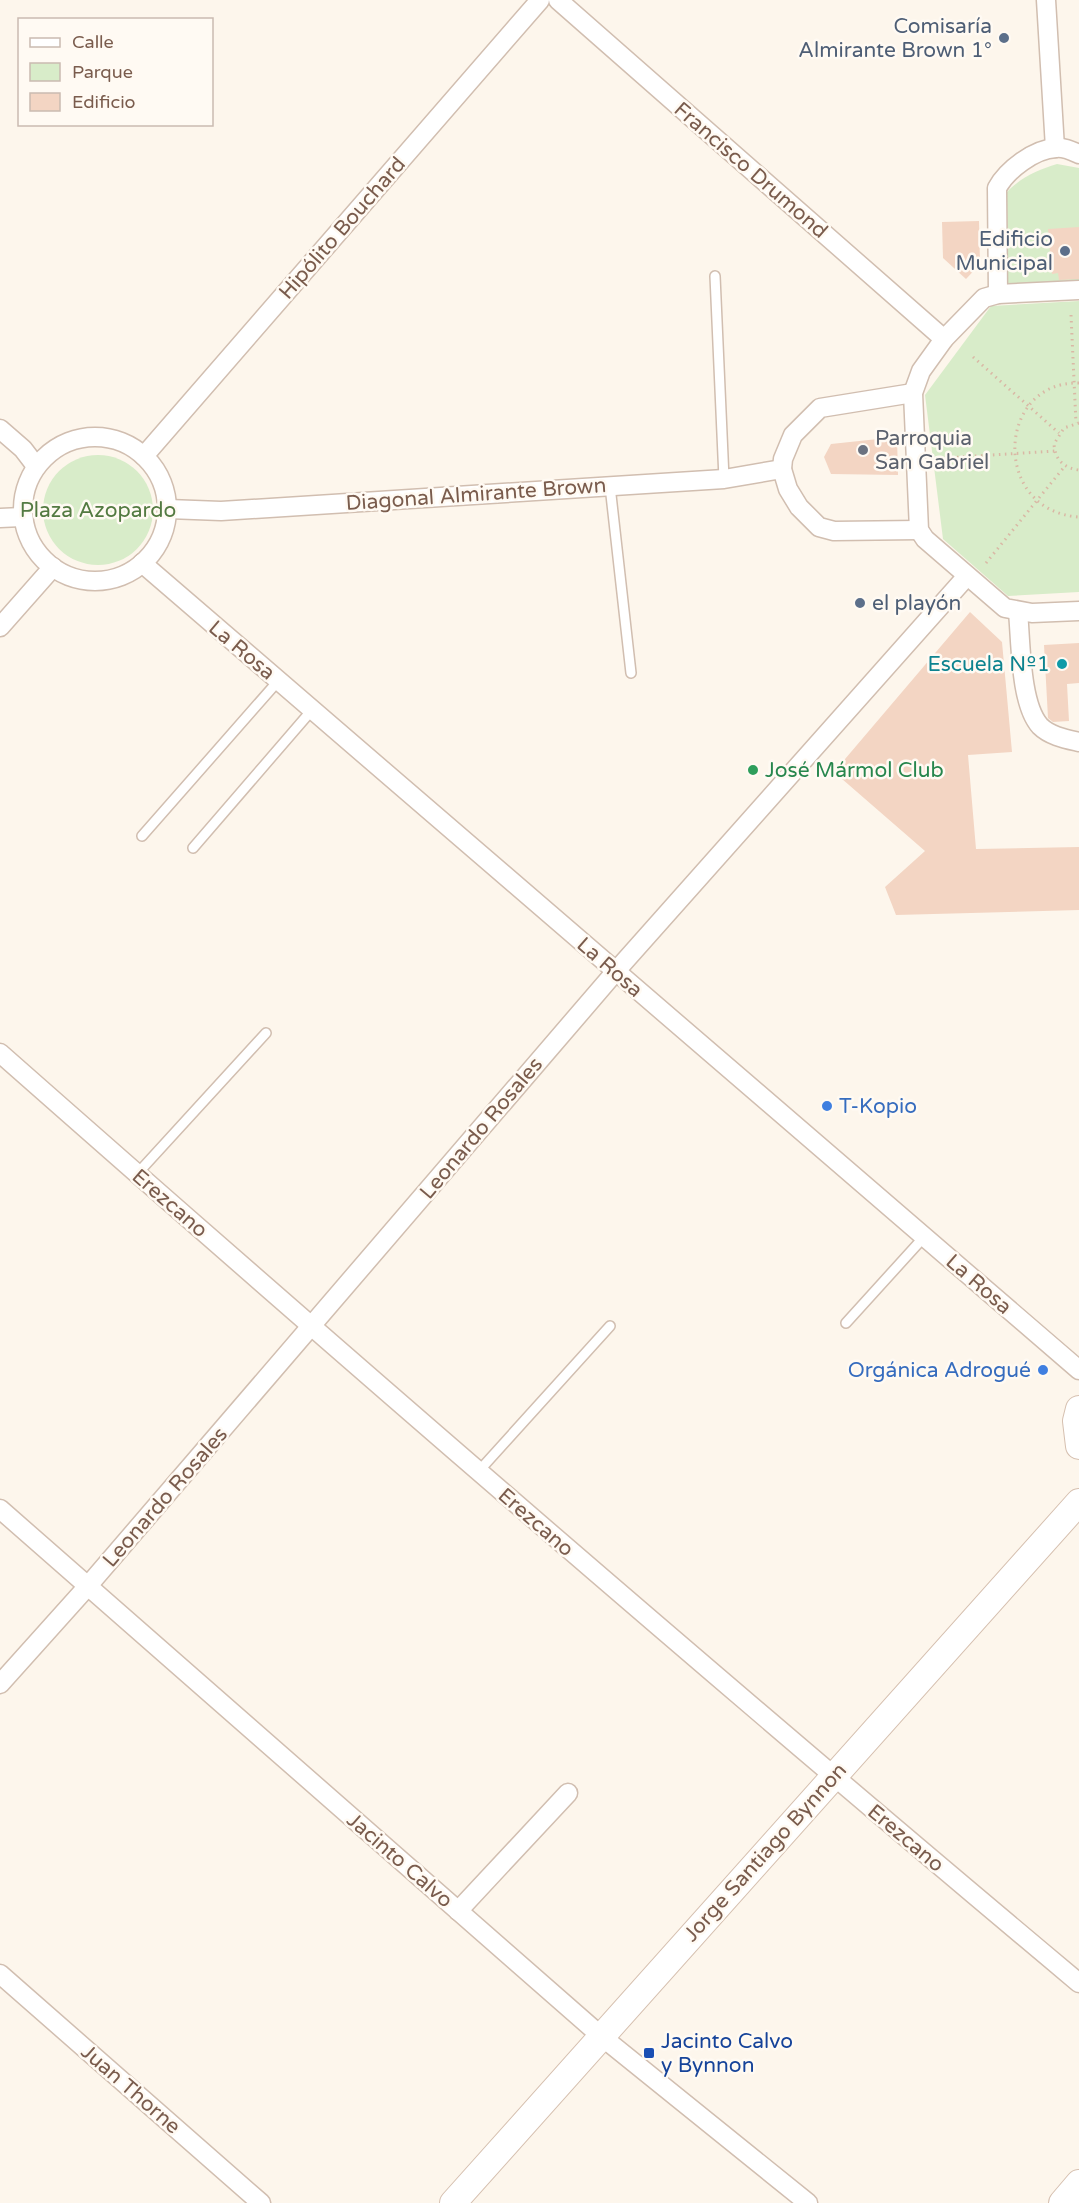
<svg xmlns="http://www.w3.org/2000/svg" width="1079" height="2203" font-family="'Varela Round',sans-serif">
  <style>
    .green { fill: #d8ecc9 }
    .building { fill: #f3d5c3 }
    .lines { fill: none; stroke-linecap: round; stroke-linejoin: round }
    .lane-casing { stroke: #d1beb0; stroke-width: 12 }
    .street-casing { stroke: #d1beb0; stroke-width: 21 }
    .secondary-casing { stroke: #d6c0b0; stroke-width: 28 }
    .path { stroke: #d9b8a5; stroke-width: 3; stroke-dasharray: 1.5 4.5; stroke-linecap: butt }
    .lane { stroke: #fff; stroke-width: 9 }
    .street { stroke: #fff; stroke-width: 18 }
    .secondary { stroke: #fff; stroke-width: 26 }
    .service-dot { fill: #5c6f8a; stroke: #fffaf3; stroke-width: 2 }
    .worship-dot { fill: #6b7280; stroke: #fffaf3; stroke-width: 2 }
    .culture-dot { fill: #0f9aa8; stroke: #fffaf3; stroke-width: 2 }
    .leisure-dot { fill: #2e9e5b; stroke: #fffaf3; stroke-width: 2 }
    .shop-dot { fill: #3f7fe0; stroke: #fffaf3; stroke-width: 2 }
    .transit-dot { fill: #1a4fb4; stroke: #fffaf3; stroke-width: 2 }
    .labels { text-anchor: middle; stroke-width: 5; stroke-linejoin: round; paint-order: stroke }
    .service-label { font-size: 21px; fill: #4e5e75; stroke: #fffaf3; text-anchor: end }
    .street-label { font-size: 21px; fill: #7a5c4d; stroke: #fffaf3 }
    .worship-label { font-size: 21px; fill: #5b616d; stroke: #fffaf3; text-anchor: start }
    .park-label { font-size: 21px; fill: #537a41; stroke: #fffaf3 }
    .culture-label { font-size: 21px; fill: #0d838f; stroke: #fffaf3; text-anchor: end }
    .leisure-label { font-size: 21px; fill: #27864d; stroke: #fffaf3; text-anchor: start }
    .shop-label { font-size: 21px; fill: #366cbe; stroke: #fffaf3; text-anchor: start }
    .transit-label { font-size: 21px; fill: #164399; stroke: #fffaf3; text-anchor: start }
  </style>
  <rect width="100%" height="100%" fill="#fdf6ec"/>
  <!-- green -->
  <g class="green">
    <path d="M1057,164l22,4v120l-71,3 -1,-99c14,-15 31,-22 50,-28z"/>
    <polygon points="1079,301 1079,592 1008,596 943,539 925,395 991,306"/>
    <circle cx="98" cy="510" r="55"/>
  </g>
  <!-- building -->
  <g class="building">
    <polygon points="979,221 980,264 966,279 943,258 942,222"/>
    <polygon points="1079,227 1079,279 1059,280 1058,273 1052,274 1048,229"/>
    <polygon points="897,437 898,475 831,474 824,457 831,444"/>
    <polygon points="970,612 1002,642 1012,752 968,755 976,849 1079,847 1079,910 896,915 885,887 925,851 834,772"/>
    <polygon points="1079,643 1079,683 1067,684 1069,721 1053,722 1048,718 1044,645"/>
  </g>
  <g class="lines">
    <!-- lane casing -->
    <g class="lane-casing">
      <g id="lane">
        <polyline points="715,276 724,479"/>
        <polyline points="610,486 631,673"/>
        <polyline points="142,836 279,680"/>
        <polyline points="193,848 312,710"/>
        <polyline points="137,1174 266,1033"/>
        <polyline points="846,1323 924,1237"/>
        <polyline points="478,1472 610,1326"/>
      </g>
    </g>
    <!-- street casing -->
    <g class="street-casing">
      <g id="street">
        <polyline points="558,0 944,339"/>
        <polyline points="1046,0 1055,148"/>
        <polyline points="1079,290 998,294 984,298 944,339 921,371 913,393 919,530 925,539 1005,608 1032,613 1079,611"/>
        <path d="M998,294l-1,-106c10,-18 37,-39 59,-40 8,-1 16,3 23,6"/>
        <polyline points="913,393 820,408 793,435 783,459 782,469 788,489 799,507 819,527 834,531 919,530"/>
        <polyline points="0,429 23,449 36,466"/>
        <circle cx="95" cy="509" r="72"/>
        <polyline points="144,456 540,0"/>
        <polyline points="168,509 221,511 724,479 782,469"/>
        <polyline points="0,518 22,517"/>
        <polyline points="142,563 1079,1370"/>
        <path d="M1018,612c3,30 2,92 22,114 10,10 26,13 39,16"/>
        <polyline points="0,627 53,567"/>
        <path d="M0,1053c356,314 715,625 1079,930"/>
        <polyline points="0,1509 601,2036 808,2203"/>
        <polyline points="0,1684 87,1587 616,971 967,576"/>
        <polyline points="458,1911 568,1793"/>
        <polyline points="0,1974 261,2203"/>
      </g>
    </g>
    <!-- secondary casing -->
    <g class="secondary-casing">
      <g id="secondary">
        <polyline points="1079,1409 1076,1421 1079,1446"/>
        <polyline points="453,2203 1079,1502"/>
        <polyline points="1062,2203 1079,2183"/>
      </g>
    </g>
    <!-- path -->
    <g class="path">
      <polyline points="1071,315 1076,423"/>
      <polyline points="973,357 1059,433"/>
      <path d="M1079,383c-83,-2 -88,128 0,134"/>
      <path d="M1079,423l-15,5 -10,16c1,16 10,24 25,26"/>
      <polyline points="945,458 1055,451"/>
      <polyline points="986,563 1065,466"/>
    </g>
    <!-- lane -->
    <use href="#lane" class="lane"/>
    <!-- street -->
    <use href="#street" class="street"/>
    <!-- secondary -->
    <use href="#secondary" class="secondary"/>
  </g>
  <!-- markers -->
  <g class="service-dot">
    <circle cx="1004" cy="38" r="6"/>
    <circle cx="1065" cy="251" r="6"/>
    <circle cx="860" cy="603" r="6"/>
  </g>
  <circle class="worship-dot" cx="863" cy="450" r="6"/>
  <circle class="culture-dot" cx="1062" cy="664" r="6"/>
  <circle class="leisure-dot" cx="753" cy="770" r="6"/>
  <g class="shop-dot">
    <circle cx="827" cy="1106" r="6"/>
    <circle cx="1043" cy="1370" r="6"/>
  </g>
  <rect class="transit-dot" x="643" y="2047" width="12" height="12" rx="3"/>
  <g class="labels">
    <!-- service labels -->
    <g class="service-label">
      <text x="992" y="33">Comisaría<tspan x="992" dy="24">Almirante Brown 1°</tspan></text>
      <text x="1053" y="246">Edificio<tspan x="1053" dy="24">Municipal</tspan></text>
      <text x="872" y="610" text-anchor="start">el playón</text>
    </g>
    <!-- street labels -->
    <g class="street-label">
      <text transform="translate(751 170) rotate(41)" y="7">Francisco Drumond</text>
      <text transform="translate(342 228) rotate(-49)" y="7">Hipólito Bouchard</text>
      <text transform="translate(476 494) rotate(-4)" y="7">Diagonal Almirante Brown</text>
      <text transform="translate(242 650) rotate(40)" y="7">La Rosa</text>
      <text transform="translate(610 967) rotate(41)" y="7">La Rosa</text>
      <text transform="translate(481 1128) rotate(-50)" y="7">Leonardo Rosales</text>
      <text transform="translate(170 1203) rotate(41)" y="7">Erezcano</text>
      <text transform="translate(979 1284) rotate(41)" y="7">La Rosa</text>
      <text transform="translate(165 1497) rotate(-49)" y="7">Leonardo Rosales</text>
      <text transform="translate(536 1522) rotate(41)" y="7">Erezcano</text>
      <text transform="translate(906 1838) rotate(40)" y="7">Erezcano</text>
      <text transform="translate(765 1852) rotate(-48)" y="7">Jorge Santiago Bynnon</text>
      <text transform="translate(400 1860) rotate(41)" y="7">Jacinto Calvo</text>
      <text transform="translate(131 2089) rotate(41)" y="7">Juan Thorne</text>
    </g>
    <!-- worship labels -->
    <g class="worship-label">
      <text x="875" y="445">Parroquia<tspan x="875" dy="24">San Gabriel</tspan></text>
    </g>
    <!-- park labels -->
    <g class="park-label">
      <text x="98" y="517">Plaza Azopardo</text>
    </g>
    <!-- culture labels -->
    <g class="culture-label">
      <text x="1050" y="671">Escuela Nº1</text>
    </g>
    <!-- leisure labels -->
    <g class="leisure-label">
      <text x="765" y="777">José Mármol Club</text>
    </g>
    <!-- shop labels -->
    <g class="shop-label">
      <text x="839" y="1113">T-Kopio</text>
      <text x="1031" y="1377" text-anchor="end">Orgánica Adrogué</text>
    </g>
    <!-- transit labels -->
    <g class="transit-label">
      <text x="661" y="2048">Jacinto Calvo<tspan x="661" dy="24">y Bynnon</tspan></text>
    </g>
  </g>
  <!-- legend -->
  <rect x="18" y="18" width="195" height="108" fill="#fffaf3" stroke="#cabbb1" stroke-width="1.5"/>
  <rect x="30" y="38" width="30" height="9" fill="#ffffff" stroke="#cabbb1" stroke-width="1.5"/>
  <text x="72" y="48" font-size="18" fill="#7a5c4d">Calle</text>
  <rect x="30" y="63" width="30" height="18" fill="#d8ecc9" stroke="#cabbb1" stroke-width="1.5"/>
  <text x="72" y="78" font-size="18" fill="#7a5c4d">Parque</text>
  <rect x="30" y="93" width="30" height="18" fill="#f3d5c3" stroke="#cabbb1" stroke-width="1.5"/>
  <text x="72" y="108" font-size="18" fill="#7a5c4d">Edificio</text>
</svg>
